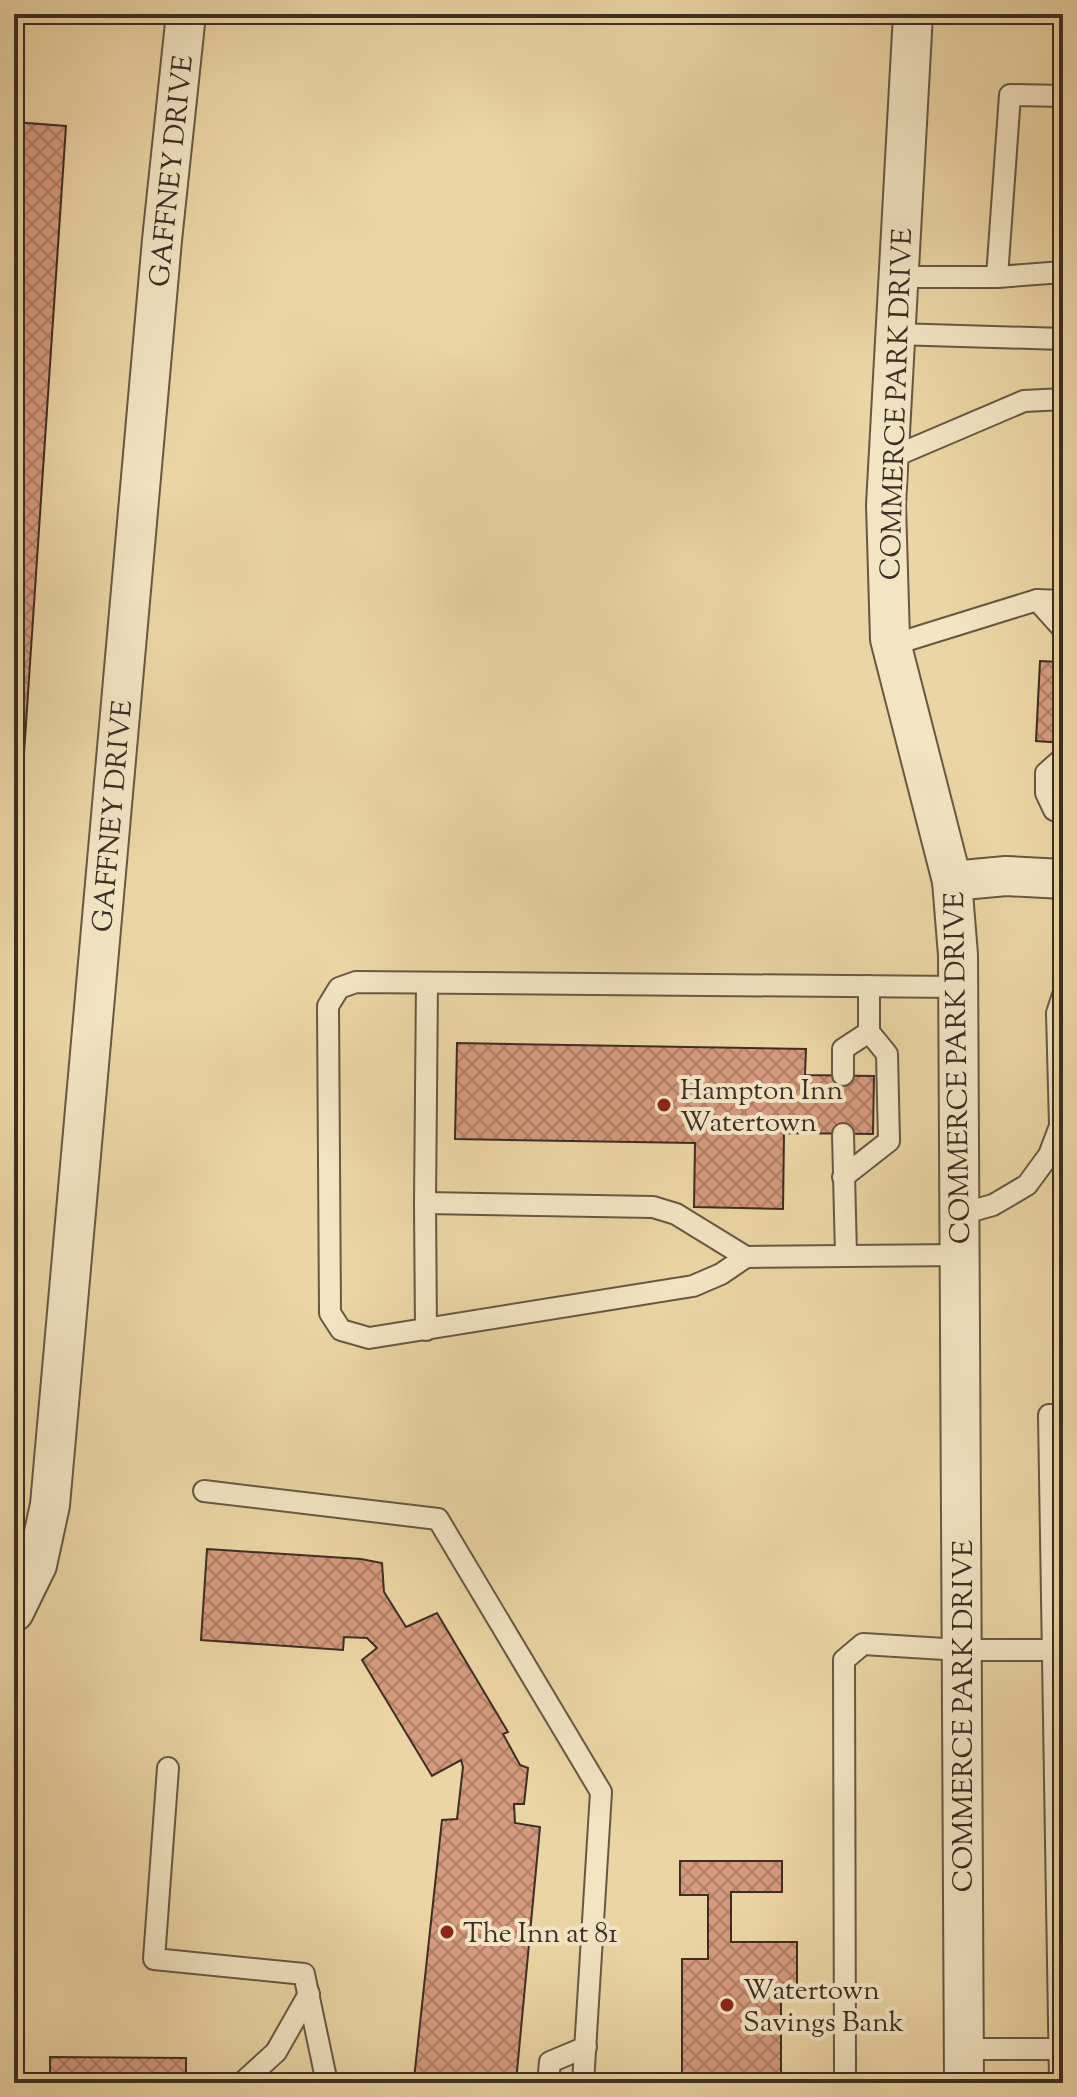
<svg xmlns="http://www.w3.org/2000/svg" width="1077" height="2097" font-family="'Sorts Mill Goudy',serif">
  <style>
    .building { fill: url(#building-cross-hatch); stroke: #3b2e24; stroke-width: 2 }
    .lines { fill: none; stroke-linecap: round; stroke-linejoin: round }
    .service-casing { stroke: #675844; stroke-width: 24 }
    .minor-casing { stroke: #675844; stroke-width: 42 }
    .service { stroke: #f3e4c4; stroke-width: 20 }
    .minor { stroke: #f3e4c4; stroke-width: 38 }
    .poi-dot { fill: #8f2418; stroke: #f3e4c4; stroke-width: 3 }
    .labels { text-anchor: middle; stroke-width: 8; stroke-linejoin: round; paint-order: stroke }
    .street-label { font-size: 28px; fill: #3b2e24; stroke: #f3e4c4 }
    .poi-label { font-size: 28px; fill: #3b2e24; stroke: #f3e4c4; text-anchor: start }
  </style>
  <defs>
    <pattern id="building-cross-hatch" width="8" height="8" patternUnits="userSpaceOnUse" patternTransform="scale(2)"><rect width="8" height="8" fill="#d69a7e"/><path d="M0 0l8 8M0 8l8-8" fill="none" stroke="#af7e67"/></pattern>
  </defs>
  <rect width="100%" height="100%" fill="#ecd5a4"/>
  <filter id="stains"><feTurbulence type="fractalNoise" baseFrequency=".0025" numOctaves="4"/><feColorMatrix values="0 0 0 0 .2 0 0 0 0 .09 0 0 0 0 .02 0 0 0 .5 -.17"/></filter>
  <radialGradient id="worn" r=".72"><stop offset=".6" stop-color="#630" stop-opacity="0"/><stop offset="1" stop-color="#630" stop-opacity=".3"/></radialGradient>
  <!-- building -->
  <g class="building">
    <polygon points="14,36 20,37 14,122 66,126 14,903"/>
    <polygon points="1063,648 1063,743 1036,741 1040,661 1062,662"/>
    <polygon points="457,1043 806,1049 805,1075 874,1076 873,1134 784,1133 783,1209 694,1207 695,1143 455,1139"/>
    <polygon points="207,1549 361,1559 382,1563 384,1592 406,1627 437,1613 508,1732 503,1734 520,1765 528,1768 524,1804 514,1804 515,1823 540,1827 516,2082 525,2083 450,2083 414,2079 442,1820 457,1819 463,1767 461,1760 432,1776 362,1660 377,1648 367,1638 344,1637 343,1650 201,1640"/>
    <polygon points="680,1861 782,1861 782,1892 731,1892 731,1942 797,1942 797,1989 781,1989 781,2083 682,2083 682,1959 708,1959 708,1895 680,1895"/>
    <polygon points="50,2057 186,2058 186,2083 50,2083"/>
  </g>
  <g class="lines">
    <!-- service casing -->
    <g class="service-casing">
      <g id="service">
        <polyline points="899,277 997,277 1010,95 1063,96"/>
        <polyline points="997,277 1063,272"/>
        <polyline points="895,334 1063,339"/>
        <polyline points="888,459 1024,401 1063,399"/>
        <polyline points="1037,600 1063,629"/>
        <polyline points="892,645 1037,600 1063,601"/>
        <polyline points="1063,758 1046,773 1046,793 1054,810 1063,813"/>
        <polyline points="427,983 425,1203 653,1207 676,1214 746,1257"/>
        <polyline points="959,987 356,982 339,988 328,1006 330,1313 341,1330 369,1338 693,1286 721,1274 746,1257 961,1255"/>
        <polyline points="843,1075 843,1049 869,1032"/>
        <polyline points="843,1134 846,1255"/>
        <polyline points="843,1177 889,1141 887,1054 869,1032 869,986"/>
        <polyline points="425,1203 426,1330"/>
        <polyline points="961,1214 993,1205 1027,1185 1049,1155 1060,1126 1057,1013 1063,995"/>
        <polyline points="204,1491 438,1519 601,1792 583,2083"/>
        <polyline points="168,1768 154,1959 304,1974 327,2083"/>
        <polyline points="964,2049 1059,2049"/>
        <polyline points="845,2071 844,1660 863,1644 961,1650 1063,1650"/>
        <polyline points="242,2083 276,2052 309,1994"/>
        <polyline points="548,2083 550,2062 586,2047"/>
        <polyline points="1060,2083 1049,1415 1063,1415"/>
      </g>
    </g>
    <!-- minor casing -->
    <g class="minor-casing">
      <g id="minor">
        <polyline points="913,14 886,505 890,639 952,881 958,955 964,2083"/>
        <polyline points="952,881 1006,876 1063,879"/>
        <polyline points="14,1612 37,1565 50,1505 162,240 186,14"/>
      </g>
    </g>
    <!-- service -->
    <use href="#service" class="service"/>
    <!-- minor -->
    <use href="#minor" class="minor"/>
  </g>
  <!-- markers -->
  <g class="poi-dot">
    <circle cx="664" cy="1105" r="8"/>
    <circle cx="447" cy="1932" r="8"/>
    <circle cx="727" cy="2005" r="8"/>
  </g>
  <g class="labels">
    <!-- street labels -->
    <g class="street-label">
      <text transform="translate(170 171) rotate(-84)" y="10">GAFFNEY DRIVE</text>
      <text transform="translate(895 404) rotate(-88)" y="10">COMMERCE PARK DRIVE</text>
      <text transform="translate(111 816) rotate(-85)" y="10">GAFFNEY DRIVE</text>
      <text transform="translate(956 1068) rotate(-91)" y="10">COMMERCE PARK DRIVE</text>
      <text transform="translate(962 1716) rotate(-90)" y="10">COMMERCE PARK DRIVE</text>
    </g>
    <!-- poi labels -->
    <g class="poi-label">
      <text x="680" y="1099">Hampton Inn<tspan x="680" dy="32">Watertown</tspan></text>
      <text x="463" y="1942">The Inn at 81</text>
      <text x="743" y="1999">Watertown<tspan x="743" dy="32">Savings Bank</tspan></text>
    </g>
  </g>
  <!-- margin -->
  <rect width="1077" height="2097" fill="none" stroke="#ecd5a4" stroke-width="48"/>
  <rect x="16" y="16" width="1045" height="2065" fill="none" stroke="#3b2e24" stroke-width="4"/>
  <rect x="24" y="24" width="1029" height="2049" fill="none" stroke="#3b2e24" stroke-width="2"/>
  <rect width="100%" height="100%" filter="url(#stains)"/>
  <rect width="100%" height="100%" fill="url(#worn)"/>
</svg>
